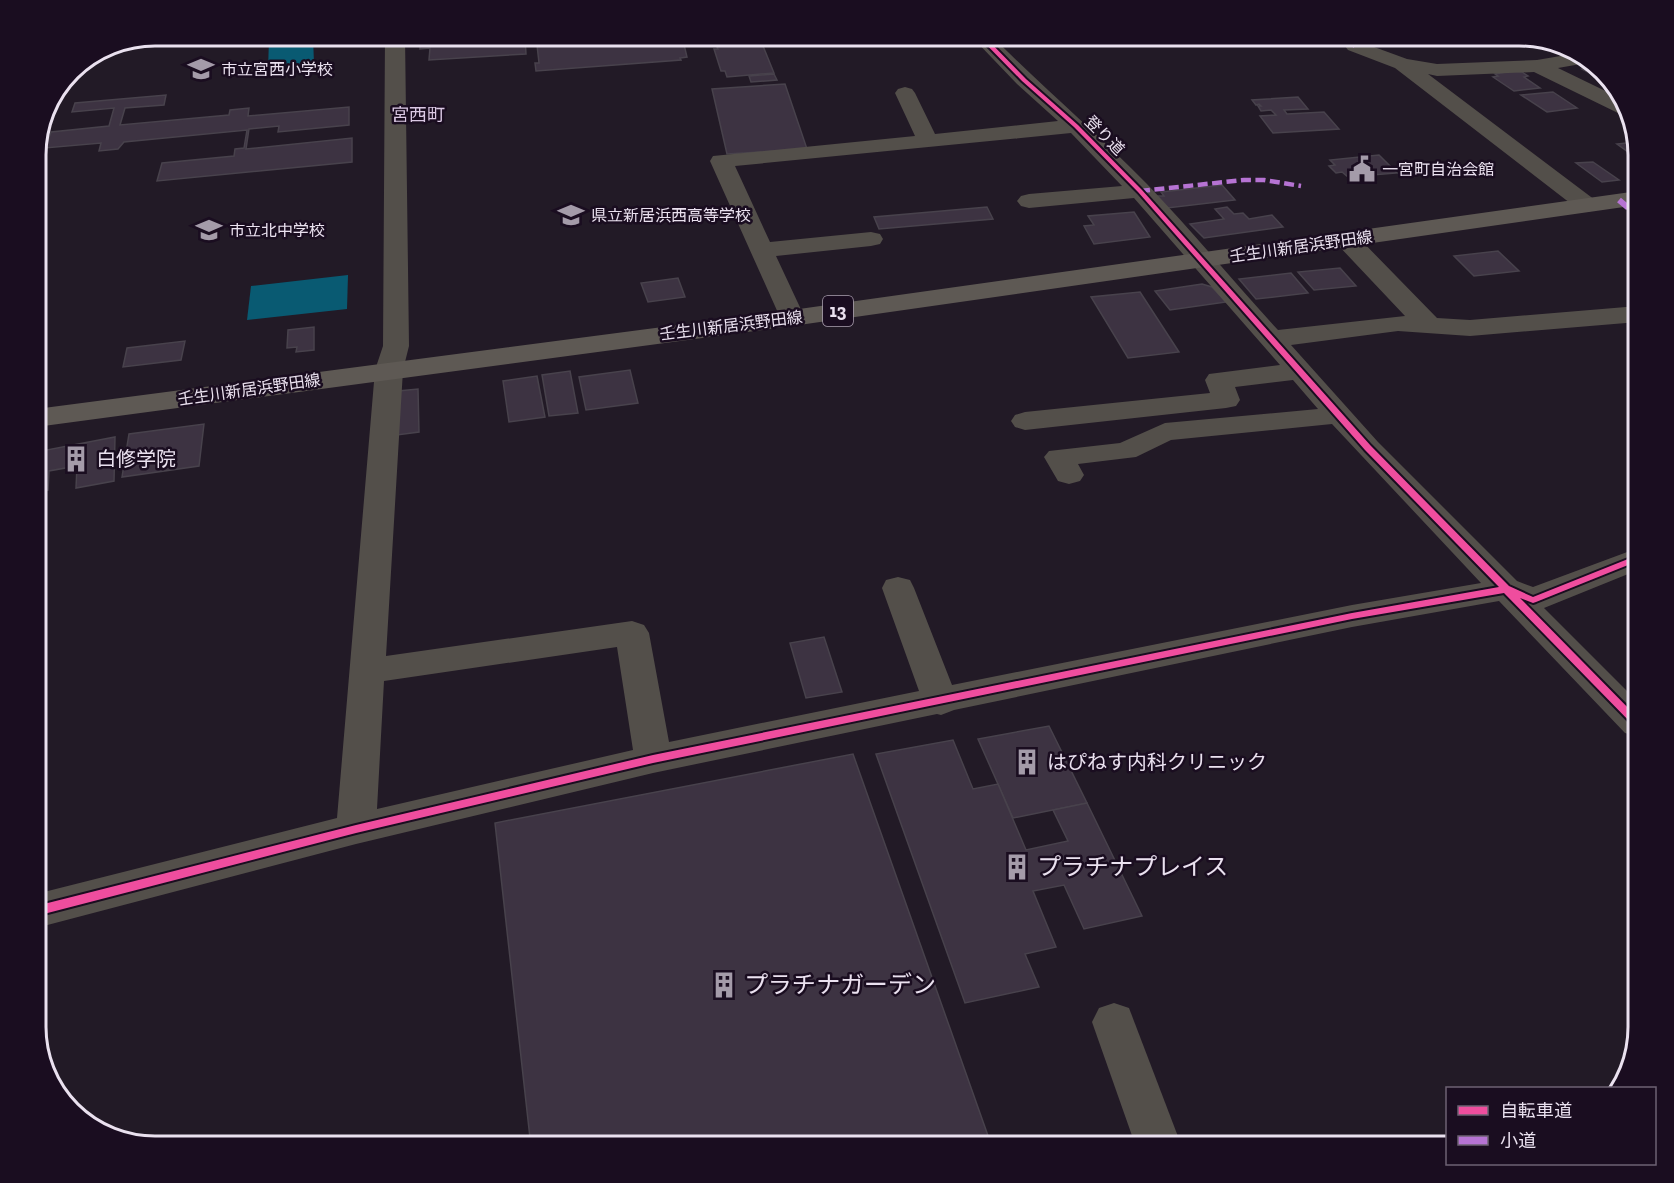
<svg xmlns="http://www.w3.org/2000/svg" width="1674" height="1183" font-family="'Zilla Slab','Noto Sans JP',serif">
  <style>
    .water { fill: #095a72 }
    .building { fill: #3d3342; stroke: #48424c; stroke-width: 1.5 }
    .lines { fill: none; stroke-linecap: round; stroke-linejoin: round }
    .minor { fill: #534f4a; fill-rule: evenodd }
    .major { fill: #5e5954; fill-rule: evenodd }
    .quiet-far1 { stroke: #b673d3; stroke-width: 4.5; stroke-dasharray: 10 4.5; stroke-linecap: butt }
    .quiet { stroke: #b673d3; stroke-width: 6; stroke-dasharray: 12 6; stroke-linecap: butt }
    .cycleway-casing { stroke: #1a0d20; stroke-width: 4 }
    .cycleway { fill: #ef4d9e; fill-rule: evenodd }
    .labels { text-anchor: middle; stroke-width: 5; stroke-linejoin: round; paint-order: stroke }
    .far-poi-label { font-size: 16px; fill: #eae1ef; stroke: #1a0d20; text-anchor: start }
    .far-street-label { font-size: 16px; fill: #eae1ef; stroke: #1a0d20 }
    .far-quarter-label { font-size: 18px; fill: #dac8e3; stroke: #1a0d20 }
    .shield { fill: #1a0d20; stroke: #aca1b1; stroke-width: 1.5 }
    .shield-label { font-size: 18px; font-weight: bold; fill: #eae1ef }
    .poi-label { font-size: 20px; fill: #eae1ef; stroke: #1a0d20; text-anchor: start }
    .near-poi-label { font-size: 24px; fill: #eae1ef; stroke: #1a0d20; text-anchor: start }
    .rim { fill: none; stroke: #eae1ef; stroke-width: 3 }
  </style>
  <rect width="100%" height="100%" fill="#221a26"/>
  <!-- water -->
  <g class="water">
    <polygon points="313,36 314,64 268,69 269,40"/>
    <polygon points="348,275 347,309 247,320 251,286"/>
  </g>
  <!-- building -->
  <g class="building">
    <polygon points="426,36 525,36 526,54 429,60 430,48 420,49 420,42 426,42"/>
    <polygon points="532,36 682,36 687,57 680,58 681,60 536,71 535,63 539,63 536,36"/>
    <polygon points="710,36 760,36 762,39 712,43"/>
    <polygon points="761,41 774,73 727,77 725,71 721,71 714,49 718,49 716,45"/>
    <polygon points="1596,66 1609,83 1582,69"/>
    <polygon points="1512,71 1522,72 1528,76 1524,77 1540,88 1514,91 1493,77 1498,76 1495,74"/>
    <polygon points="774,74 777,80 751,82 749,76"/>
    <polygon points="785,84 807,149 727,154 712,89"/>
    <polygon points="1553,92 1577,108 1547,112 1521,95"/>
    <polygon points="166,95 164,105 125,108 120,125 229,115 230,110 249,108 248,116 349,107 349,125 278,132 279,126 249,129 246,149 352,138 352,162 157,181 162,163 234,156 235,149 244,148 247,130 124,142 118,149 99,151 101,143 45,148 51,132 109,126 114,108 72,112 75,103"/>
    <polygon points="1298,97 1308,109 1284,110 1287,114 1324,112 1339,129 1273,133 1260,116 1276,115 1271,110 1261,111 1258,106 1261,106 1259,104 1256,105 1252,100"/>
    <polygon points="1635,142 1638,159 1617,144"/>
    <polygon points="1379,155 1397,173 1348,177 1342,172 1336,173 1329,166 1335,165 1330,160"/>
    <polygon points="1593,162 1619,180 1602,182 1576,163"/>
    <polygon points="1222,185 1235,200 1167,208 1157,196 1164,196 1161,192"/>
    <polygon points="987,207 993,219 879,229 874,217"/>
    <polygon points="1227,207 1234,214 1243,213 1249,219 1272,215 1283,227 1204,238 1190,224 1224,219 1215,209"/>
    <polygon points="1134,212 1150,237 1094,244 1084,226 1094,225 1088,216"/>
    <polygon points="1498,251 1519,271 1474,276 1454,256"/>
    <polygon points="1340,268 1356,286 1314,290 1298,272"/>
    <polygon points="1291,273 1308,293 1256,299 1239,279"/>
    <polygon points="678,278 685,297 648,302 641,283"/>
    <polygon points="1202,284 1212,287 1226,302 1170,310 1155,291"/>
    <polygon points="1140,292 1179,352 1128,358 1091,297"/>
    <polygon points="314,327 314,350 296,352 297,347 287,348 288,330"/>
    <polygon points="185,341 181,360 123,367 127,348"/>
    <polygon points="630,370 638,403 586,410 579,377"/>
    <polygon points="570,371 578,413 549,416 542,375"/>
    <polygon points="537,376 545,417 509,422 503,381"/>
    <polygon points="418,389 419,432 397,435 398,391"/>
    <polygon points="204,424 199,466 122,477 129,434"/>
    <polygon points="115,437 114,481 76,488 77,466 49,471 48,490 36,492 36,452"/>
    <polygon points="824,637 842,692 806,698 790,643"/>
    <polygon points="1049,726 1087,803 1013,818 978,739"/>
    <polygon points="953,740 973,789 998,784 1026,850 1068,841 1053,810 1087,803 1142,916 1084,929 1064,885 1033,891 1056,947 1025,954 1039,987 965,1003 876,754"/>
    <polygon points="853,754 992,1147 531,1147 495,823"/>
  </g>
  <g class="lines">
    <!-- minor -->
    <g class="minor">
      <path d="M385,36h20l4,310 -6,24 -17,286 246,-35 12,4 5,8 20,109 250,-51 -37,-103 4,-8 12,-3 12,3 4,8 38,97 400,-80 129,-22 -149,-159 -161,16 -35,17 -58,7 6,11 -4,6 -11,3 -11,-3 -14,-24 5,-6 71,-8 45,-20 153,-14 -25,-29 -58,7 5,13 -4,6 -10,2 -201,22 -10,-3 -4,-6 4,-6 10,-3 185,-19 -5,-13 4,-6 71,-9 -146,-167 -105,10 -8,-2 -4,-5 4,-5 8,-2 93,-8 -51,-53 -336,33 35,76 101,-10 9,2 3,5 -3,5 -9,2 -95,10 29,62 -4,6 -9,2 -9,-2 -73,-163 3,-5 202,-20 -20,-43 3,-4 7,-2 7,2 3,4 20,41 123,-13 -41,-37 -46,-48h21c50,51 105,97 155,148 45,47 87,98 131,146l127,-14 -68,-72 -3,-5 3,-5 9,-2 9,2 82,84 33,2 168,-14v16l-168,14 -72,-5 -107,14 87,97 139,139 16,6 105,-39v22l-94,38 94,94v35l-13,-4 -126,-132 -147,26 -398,83 -13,5 -4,-1 -284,59 -297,71 -320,84v-34l301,-76 38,-448 8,-24zM617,647l16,103 -256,59 7,-128z"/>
      <polygon points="1355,40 1407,59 1437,64 1537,60 1572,54 1591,60 1592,62 1558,68 1624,100 1629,116 1620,114 1534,72 1437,76 1428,74 1595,200 1599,205 1595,210 1587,212 1579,210 1395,68 1348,50 1345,46 1348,42"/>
      <polygon points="1114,1003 1129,1008 1182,1147 1136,1147 1092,1022 1099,1008"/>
    </g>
    <!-- major -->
    <polygon class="major" points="1638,191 1638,205 792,326 36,427 36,409 792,310"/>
    <!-- quiet-far1 -->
    <g class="quiet-far1">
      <polyline points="1342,36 1355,46"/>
      <polyline points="1140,191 1244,180 1264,180 1301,186"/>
    </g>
    <!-- quiet -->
    <polyline class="quiet" points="1619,200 1638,216"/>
    <!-- cycleway casing -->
    <g class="cycleway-casing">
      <polygon id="cycleway" points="978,36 984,36 1026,79 1078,125 1142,190 1371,446 1509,586 1533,597 1638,555 1638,561 1536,602 1533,603 1520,598 1638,718 1638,728 1635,727 1504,593 1352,619 653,763 356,833 36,916 36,906 356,825 653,755 1352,613 1499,587 1365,450 1138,192 1074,127 1022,81"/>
    </g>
    <!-- cycleway -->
    <use href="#cycleway" class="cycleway"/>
  </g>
  <!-- icons -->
  <defs>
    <g id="school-bare" transform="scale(2.07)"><path d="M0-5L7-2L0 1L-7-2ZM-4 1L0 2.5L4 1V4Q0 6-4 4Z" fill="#a49ba9" stroke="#1a0d20" stroke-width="2.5" paint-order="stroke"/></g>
    <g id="civic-bare" transform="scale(2.07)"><path d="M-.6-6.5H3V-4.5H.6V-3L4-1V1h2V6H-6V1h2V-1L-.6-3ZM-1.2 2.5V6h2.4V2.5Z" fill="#a49ba9" stroke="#1a0d20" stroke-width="2.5" paint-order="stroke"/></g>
    <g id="building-bare" transform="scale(2.07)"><path d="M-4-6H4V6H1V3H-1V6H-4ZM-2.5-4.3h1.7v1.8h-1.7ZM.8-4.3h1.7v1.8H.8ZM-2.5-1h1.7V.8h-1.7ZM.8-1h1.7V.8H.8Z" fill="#a49ba9" stroke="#1a0d20" stroke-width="2.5" paint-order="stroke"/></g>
  </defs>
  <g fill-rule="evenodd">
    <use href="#school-bare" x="201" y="69"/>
    <use href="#civic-bare" x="1362" y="169"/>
    <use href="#school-bare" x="571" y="215"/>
    <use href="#school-bare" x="209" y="230"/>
    <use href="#building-bare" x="76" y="459"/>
    <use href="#building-bare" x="1027" y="762"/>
    <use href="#building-bare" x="1017" y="867"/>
    <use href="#building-bare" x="724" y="985"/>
  </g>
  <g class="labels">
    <!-- far-poi labels -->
    <g class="far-poi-label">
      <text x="221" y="75">市立宮西小学校</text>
      <text x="1382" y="175">一宮町自治会館</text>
      <text x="591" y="221">県立新居浜西高等学校</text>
      <text x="229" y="236">市立北中学校</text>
    </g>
    <!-- far-street labels -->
    <g class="far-street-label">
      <text transform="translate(1105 135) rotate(45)" y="6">登り道</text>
      <text transform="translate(1301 246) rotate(-8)" y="6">壬生川新居浜野田線</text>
      <text transform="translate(731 325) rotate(-7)" y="6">壬生川新居浜野田線</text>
      <text transform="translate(249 389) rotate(-8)" y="6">壬生川新居浜野田線</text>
    </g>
    <!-- far-quarter labels -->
    <g class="far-quarter-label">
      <text x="418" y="121">宮西町</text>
    </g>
    <!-- shield labels -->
    <rect class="shield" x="823" y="296" width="30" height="30" rx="4.5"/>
    <g class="shield-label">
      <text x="838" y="317">13</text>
    </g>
    <!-- poi labels -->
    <g class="poi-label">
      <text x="96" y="466">白修学院</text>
      <text x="1047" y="769">はぴねす内科クリニック</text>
    </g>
    <!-- near-poi labels -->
    <g class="near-poi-label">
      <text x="1037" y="875">プラチナプレイス</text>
      <text x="744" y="993">プラチナガーデン</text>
    </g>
  </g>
  <!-- crop -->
  <path d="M0 0H1674V1183H0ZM155 46H1519A109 109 0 0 1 1628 155V1027A109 109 0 0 1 1519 1136H155A109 109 0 0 1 46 1027V155A109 109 0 0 1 155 46Z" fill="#1a0d20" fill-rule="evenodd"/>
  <path class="rim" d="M155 46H1519A109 109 0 0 1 1628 155V1027A109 109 0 0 1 1519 1136H155A109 109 0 0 1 46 1027V155A109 109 0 0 1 155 46Z"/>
  <!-- legend -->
  <rect x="1446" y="1087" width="210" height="78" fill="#1a0d20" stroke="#6d6273" stroke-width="1.5"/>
  <rect x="1458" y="1106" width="30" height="9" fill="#ef4d9e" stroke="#6d6273" stroke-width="1.5"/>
  <text x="1500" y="1117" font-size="18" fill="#eae1ef">自転車道</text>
  <rect x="1458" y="1136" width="30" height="9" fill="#b673d3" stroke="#6d6273" stroke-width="1.5"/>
  <text x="1500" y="1147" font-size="18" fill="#eae1ef">小道</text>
</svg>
